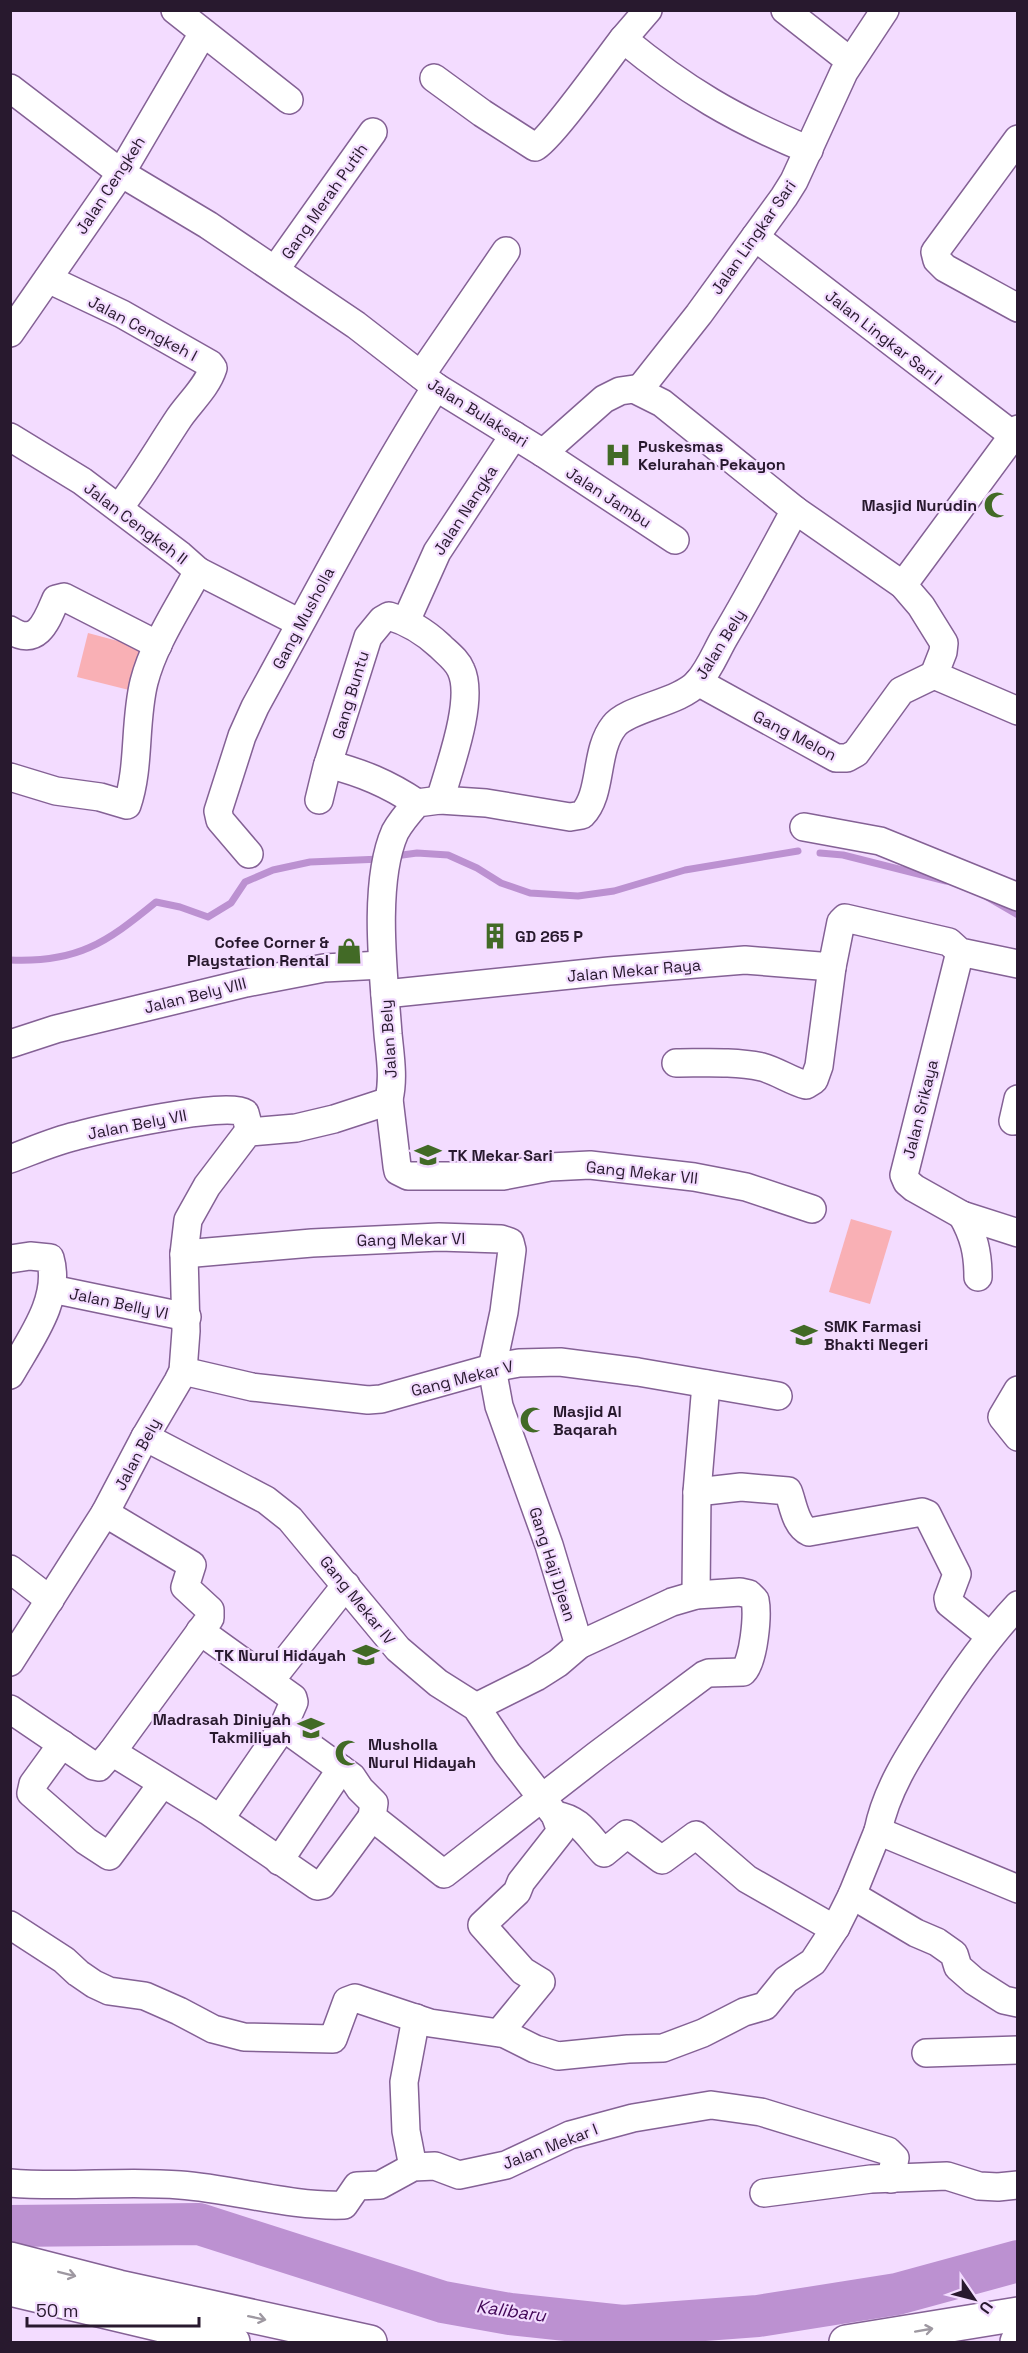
<svg xmlns="http://www.w3.org/2000/svg" width="1028" height="2353" font-family="'Space Grotesk',sans-serif">
  <style>
    .pitch { fill: #f9b0b5 }
    .lines { fill: none; stroke-linecap: round; stroke-linejoin: round }
    .stream { stroke: #bc91d1; stroke-width: 7 }
    .river { stroke: #bc91d1; stroke-width: 42 }
    .street-casing { stroke: #846195; stroke-width: 30 }
    .highway-casing { stroke: #846195; stroke-width: 36 }
    .street { stroke: #fff; stroke-width: 27 }
    .highway { stroke: #fff; stroke-width: 33 }
    .oneway { stroke: #9e98a1 }
    .labels { text-anchor: middle; stroke-width: 4.5; stroke-linejoin: round; paint-order: stroke }
    .street-label { font-size: 16px; fill: #28192e; stroke: #f3dcff }
    .poi-label { font-size: 16px; font-weight: bold; fill: #28192e; stroke: #f3dcff; text-anchor: start }
    .water-label { font-size: 18px; font-style: italic; fill: #410656; stroke: #f3dcff }
  </style>
  <rect width="100%" height="100%" fill="#f3dcff"/>
  <!-- pitch -->
  <g class="pitch">
    <polygon points="88,633 148,649 137,692 77,677"/>
    <polygon points="851,1219 892,1231 870,1304 829,1292"/>
  </g>
  <g class="lines">
    <!-- stream -->
    <g class="stream">
      <polyline points="820,853 843,855 946,881"/>
      <polyline points="395,856 417,853 448,855 477,868 501,883 530,893 578,896 614,891 685,870 798,851"/>
      <polyline points="987,897 1018,915"/>
      <path d="M10,960c67,3 96,-17 146,-58l24,5 28,10 23,-14 14,-21 28,-12 37,-8 71,-3"/>
    </g>
    <!-- river -->
    <polyline class="river" points="10,2226 199,2224 443,2302 510,2314 623,2326 758,2316 897,2294 1018,2261"/>
    <!-- street casing -->
    <g class="street-casing">
      <g id="street">
        <polyline points="175,10 289,100"/>
        <polyline points="785,10 850,61"/>
        <polyline points="623,39 648,10"/>
        <path d="M434,78l48,35 53,34c14,-6 74,-90 88,-108 62,51 111,80 186,111"/>
        <polyline points="10,88 121,173 208,225 356,325 436,387 543,453 604,399 620,391 634,389 662,403 795,510 903,585 921,606 944,643 943,652 934,675 1018,711"/>
        <polyline points="1018,139 935,252 937,260 945,268 1018,308"/>
        <polyline points="755,237 1018,439"/>
        <polyline points="275,270 373,132"/>
        <path d="M48,279l74,35 88,50 3,4c-6,19 -23,34 -34,50 -20,30 -38,61 -60,90"/>
        <polyline points="10,333 121,173 203,33"/>
        <polyline points="421,375 506,251"/>
        <polyline points="639,390 699,314 784,197 794,181 844,72 885,10"/>
        <path d="M10,437l72,44 98,74 18,16c-19,36 -44,72 -54,111 -10,40 -4,86 -17,123l-27,-8 -44,-6 -46,-14"/>
        <polyline points="543,453 675,540"/>
        <polyline points="198,571 300,623"/>
        <polyline points="903,585 1018,429"/>
        <polyline points="406,621 437,552 514,435"/>
        <path d="M10,630c28,18 37,-10 46,-31l8,-2 94,48"/>
        <polyline points="698,682 836,758 847,758 856,753 901,691 934,675"/>
        <path d="M328,764c34,9 59,19 89,39"/>
        <path d="M319,800l8,-33 41,-130 14,-17 7,-4c20,6 36,16 51,30 7,7 17,14 21,24 14,30 -12,98 -21,130"/>
        <polyline points="804,827 880,841 1018,897"/>
        <path d="M249,854l-29,-34 -2,-9 24,-75 13,-29c59,-107 115,-216 181,-320"/>
        <polyline points="960,952 904,1175 907,1182 914,1188 962,1215 1018,1233"/>
        <polyline points="385,994 609,971 745,960 832,967 841,922 845,918 949,942 960,952 1018,964"/>
        <polyline points="10,1044 56,1029 246,983 324,968 382,965"/>
        <path d="M676,1063c28,0 58,-2 86,4 15,4 29,14 44,18l8,-5 5,-14 13,-99"/>
        <polyline points="389,1099 397,1166 398,1171 408,1176 503,1176 550,1167 590,1165 694,1177 746,1187 812,1209"/>
        <polyline points="1013,1121 1018,1099"/>
        <path d="M10,1159c22,-8 44,-18 66,-23 26,-7 151,-35 169,-23l5,19"/>
        <path d="M962,1215c12,21 16,38 16,62"/>
        <polyline points="184,1254 312,1243 439,1237 501,1239 510,1242 512,1250 504,1312 492,1368 499,1406 549,1545 579,1645"/>
        <path d="M10,1259l20,-3 20,2c12,41 -21,83 -40,117"/>
        <polyline points="52,1289 187,1317"/>
        <polyline points="183,1371 252,1387 368,1400 381,1399 492,1368 519,1363 560,1362 638,1372 778,1396"/>
        <polyline points="1018,1390 1002,1417 1018,1437"/>
        <path d="M697,1492l44,-5 47,4c5,12 7,35 21,41l113,-20 5,2 30,60 -9,24 1,5 41,33"/>
        <polyline points="10,1569 50,1600"/>
        <polyline points="696,1595 697,1492 706,1384"/>
        <path d="M1018,1605c-34,36 -62,77 -88,118 -22,34 -44,68 -52,108l140,58"/>
        <path d="M200,1631l93,67 1,4 -11,25 69,50 8,12 14,14 -2,14 72,57 153,-119 107,-80 5,-2 34,-1c11,-11 15,-57 12,-72l-6,-6 -9,-2 -44,3 -24,7 -93,43 -21,18 -22,14 -60,30"/>
        <path d="M10,1662l95,-149 40,-76 33,-56 5,-10 3,-40 -2,-77 4,-34 19,-34 38,-50 5,-4 46,-4 38,-9 49,-16 6,-4c5,-21 1,-44 -1,-65 -4,-56 -16,-150 7,-202 6,-11 14,-20 22,-29l23,-3 46,3 84,14 12,-2c21,-21 12,-64 32,-89 13,-18 66,-23 84,-44 11,-12 18,-30 26,-44 25,-42 48,-85 71,-128"/>
        <polyline points="270,1681 346,1585"/>
        <polyline points="10,1709 94,1766 99,1767 112,1752 210,1618 210,1610 185,1587 192,1565 105,1513"/>
        <polyline points="62,1744 33,1784 31,1793 86,1841 109,1856 162,1784"/>
        <polyline points="112,1752 208,1811 317,1886 322,1885 372,1817"/>
        <path d="M555,1815c26,4 32,20 49,38l23,-19 35,26 34,-25 51,44 77,44 12,4"/>
        <polyline points="220,1819 283,1727"/>
        <polyline points="279,1861 341,1769"/>
        <polyline points="852,1895 916,1933 937,1942 954,1954 958,1967 974,1981 1004,2000 1018,2003"/>
        <polyline points="10,1925 64,1960 78,1973 94,1984 109,1991 145,1996 179,2011 213,2029 244,2037 333,2039 347,2001 355,1998 430,2023 499,2033 541,1982 523,1971 482,1925 517,1892 521,1882 561,1831 555,1815 507,1753 476,1707 438,1683 398,1649 290,1519 266,1500 145,1437"/>
        <polyline points="501,2032 535,2049 558,2056 628,2049 663,2048 703,2033 744,2012 765,2006 786,1980 813,1962 836,1927 852,1895 878,1831"/>
        <polyline points="926,2053 1018,2050"/>
        <polyline points="413,2167 406,2131 404,2082 416,2018"/>
        <path d="M10,2183c57,5 114,-3 170,2 55,4 109,22 164,20l13,-19 23,-1 33,-18 22,-1 24,9 47,-10 64,-30 63,-17 78,-13 50,7 127,39 7,7 -4,21"/>
        <polyline points="764,2193 871,2179 947,2176 979,2186 998,2187 1018,2185"/>
      </g>
    </g>
    <!-- highway casing -->
    <g class="highway-casing">
      <g id="highway">
        <polyline points="10,2259 119,2287 370,2342"/>
        <polyline points="10,2289 233,2342"/>
        <polyline points="846,2342 1018,2314"/>
        <polyline points="1017,2342 1018,2342"/>
      </g>
    </g>
    <!-- street -->
    <use href="#street" class="street"/>
    <!-- highway -->
    <use href="#highway" class="highway"/>
  </g>
  <!-- one-way arrows -->
  <defs><path id="oneway-shaft" d="M-6 0H5M1.5-3L5.5 0L1.5 3" fill="none" stroke-width="1.6" stroke-linecap="round" stroke-linejoin="round" transform="scale(1.5)"/></defs>
  <g class="oneway">
    <use href="#oneway-shaft" transform="translate(67 2274) rotate(14)"/>
    <use href="#oneway-shaft" transform="translate(257 2318) rotate(12)"/>
    <use href="#oneway-shaft" transform="translate(924 2330) rotate(-10)"/>
  </g>
  <!-- icons -->
  <defs>
    <g id="hospital-bare" transform="scale(2.07)"><path d="M-5-5h3v3.5h4V-5h3V5h-3V1.5h-4V5h-3Z" fill="#426a26" stroke="#f3dcff" stroke-width="2.5" paint-order="stroke"/></g>
    <g id="mosque-bare" transform="scale(2.07)"><path d="M3.5-4.9A6 6 0 1 0 3.5 4.9A5 5 0 1 1 3.5-4.9Z" fill="#426a26" stroke="#f3dcff" stroke-width="2.5" paint-order="stroke"/></g>
    <g id="building-bare" transform="scale(2.07)"><path d="M-4-6H4V6H1V3H-1V6H-4ZM-2.5-4.3h1.7v1.8h-1.7ZM.8-4.3h1.7v1.8H.8ZM-2.5-1h1.7V.8h-1.7ZM.8-1h1.7V.8H.8Z" fill="#426a26" stroke="#f3dcff" stroke-width="2.5" paint-order="stroke"/></g>
    <g id="shop-bare" transform="scale(2.07)"><path d="M-5-2.5h2.3a2.7 3.5 0 0 1 5.4 0H5L5.5 6h-11ZM-1.5-2.5h3a1.5 2.3 0 0 0-3 0Z" fill="#426a26" stroke="#f3dcff" stroke-width="2.5" paint-order="stroke"/></g>
    <g id="school-bare" transform="scale(2.07)"><path d="M0-5L7-2L0 1L-7-2ZM-4 1L0 2.5L4 1V4Q0 6-4 4Z" fill="#426a26" stroke="#f3dcff" stroke-width="2.5" paint-order="stroke"/></g>
  </defs>
  <g fill-rule="evenodd">
    <use href="#hospital-bare" x="618" y="455"/>
    <use href="#mosque-bare" x="997" y="505"/>
    <use href="#building-bare" x="495" y="936"/>
    <use href="#shop-bare" x="349" y="951"/>
    <use href="#school-bare" x="428" y="1155"/>
    <use href="#school-bare" x="804" y="1335"/>
    <use href="#mosque-bare" x="533" y="1420"/>
    <use href="#school-bare" x="366" y="1655"/>
    <use href="#school-bare" x="311" y="1728"/>
    <use href="#mosque-bare" x="348" y="1753"/>
  </g>
  <g class="labels">
    <!-- street labels -->
    <g class="street-label">
      <text transform="translate(110 185) rotate(-57)" y="6">Jalan Cengkeh</text>
      <text transform="translate(324 201) rotate(-55)" y="6">Gang Merah Putih</text>
      <text transform="translate(753 237) rotate(-55)" y="6">Jalan Lingkar Sari</text>
      <text transform="translate(143 328) rotate(28)" y="6">Jalan Cengkeh I</text>
      <text transform="translate(884 337) rotate(38)" y="6">Jalan Lingkar Sari I</text>
      <text transform="translate(478 412) rotate(32)" y="6">Jalan Bulaksari</text>
      <text transform="translate(609 497) rotate(33)" y="6">Jalan Jambu</text>
      <text transform="translate(465 510) rotate(-57)" y="6">Jalan Nangka</text>
      <text transform="translate(136 523) rotate(37)" y="6">Jalan Cengkeh II</text>
      <text transform="translate(303 618) rotate(-62)" y="6">Gang Musholla</text>
      <text transform="translate(720 644) rotate(-58)" y="6">Jalan Bely</text>
      <text transform="translate(350 695) rotate(-73)" y="6">Gang Buntu</text>
      <text transform="translate(795 735) rotate(27)" y="6">Gang Melon</text>
      <text transform="translate(634 970) rotate(-5)" y="6">Jalan Mekar Raya</text>
      <text transform="translate(195 995) rotate(-14)" y="6">Jalan Bely VIII</text>
      <text transform="translate(388 1039) rotate(-94)" y="6">Jalan Bely</text>
      <text transform="translate(920 1109) rotate(-76)" y="6">Jalan Srikaya</text>
      <text transform="translate(137 1124) rotate(-11)" y="6">Jalan Bely VII</text>
      <text transform="translate(642 1172) rotate(6)" y="6">Gang Mekar VII</text>
      <text transform="translate(411 1239) rotate(-1)" y="6">Gang Mekar VI</text>
      <text transform="translate(119 1303) rotate(12)" y="6">Jalan Belly VI</text>
      <text transform="translate(462 1378) rotate(-14)" y="6">Gang Mekar V</text>
      <text transform="translate(137 1454) rotate(-62)" y="6">Jalan Bely</text>
      <text transform="translate(553 1564) rotate(72)" y="6">Gang Haji Djean</text>
      <text transform="translate(358 1600) rotate(51)" y="6">Gang Mekar IV</text>
      <text transform="translate(550 2146) rotate(-21)" y="6">Jalan Mekar I</text>
    </g>
    <!-- poi labels -->
    <g class="poi-label">
      <text x="638" y="452">Puskesmas<tspan x="638" dy="18">Kelurahan Pekayon</tspan></text>
      <text x="977" y="511" text-anchor="end">Masjid Nurudin</text>
      <text x="515" y="942">GD 265 P</text>
      <text x="329" y="948" text-anchor="end">Cofee Corner &amp;<tspan x="329" dy="18">Playstation Rental</tspan></text>
      <text x="448" y="1161">TK Mekar Sari</text>
      <text x="824" y="1332">SMK Farmasi<tspan x="824" dy="18">Bhakti Negeri</tspan></text>
      <text x="553" y="1417">Masjid Al<tspan x="553" dy="18">Baqarah</tspan></text>
      <text x="346" y="1661" text-anchor="end">TK Nurul Hidayah</text>
      <text x="291" y="1725" text-anchor="end">Madrasah Diniyah<tspan x="291" dy="18">Takmiliyah</tspan></text>
      <text x="368" y="1750">Musholla<tspan x="368" dy="18">Nurul Hidayah</tspan></text>
    </g>
    <!-- water labels -->
    <g class="water-label">
      <text transform="translate(511 2311) rotate(8)" y="6">Kalibaru</text>
    </g>
  </g>
  <!-- border -->
  <rect width="1028" height="2353" fill="none" stroke="#28192e" stroke-width="24"/>
  <!-- north arrow -->
  <g transform="translate(974 2299) rotate(125)" stroke="#f3dcff" stroke-width="4.5" paint-order="stroke">
  <path d="M0-4.5L10 22L0 15L-10 22Z" fill="#28192e"/>
  <text y="-9" font-size="16" font-weight="bold" text-anchor="middle" fill="#28192e">U</text>
  </g>
  <!-- scale -->
  <path d="M27 2317v9h172v-9" fill="none" stroke="#28192e" stroke-width="3"/>
  <text x="36" y="2317" font-size="18" fill="#28192e" stroke="#f3dcff" stroke-width="4.5" paint-order="stroke">50 m</text>
</svg>
